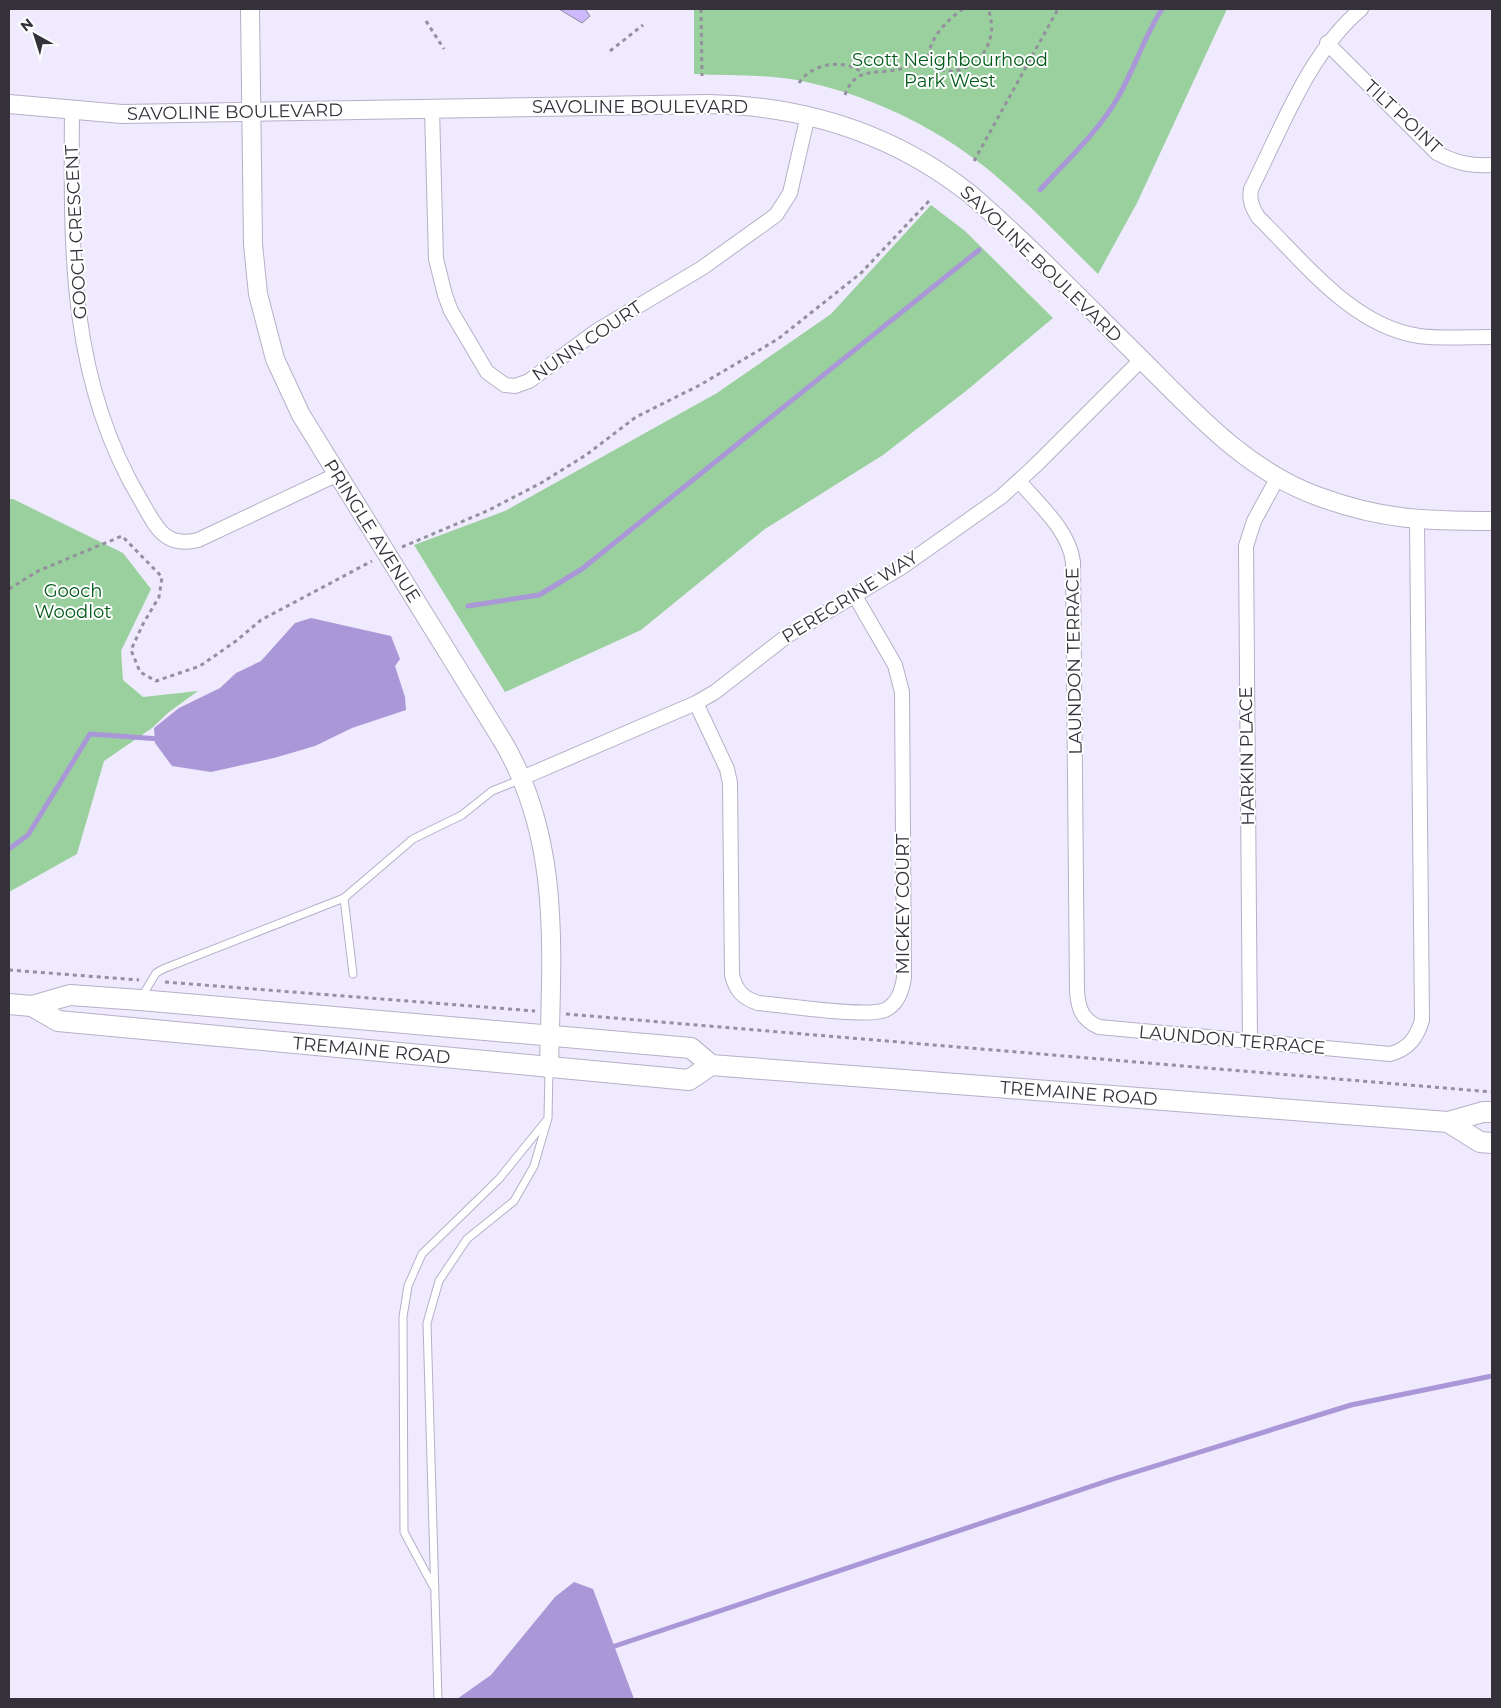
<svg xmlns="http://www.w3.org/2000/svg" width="1501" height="1708" font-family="Montserrat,sans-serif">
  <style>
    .green { fill: #9ad09d }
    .water { fill: #aa97d8 }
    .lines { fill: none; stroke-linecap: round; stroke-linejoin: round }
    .stream { stroke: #aa97d8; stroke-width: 5 }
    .building { fill: #cdb9fd; stroke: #8e889e }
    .service-casing { stroke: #b6b0c7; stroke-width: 9 }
    .minor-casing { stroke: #b6b0c7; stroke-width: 16 }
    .tertiary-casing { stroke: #b6b0c7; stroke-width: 20 }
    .secondary-casing { stroke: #b6b0c7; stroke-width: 22 }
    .path { stroke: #94909e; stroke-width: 3; stroke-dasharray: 4 4; stroke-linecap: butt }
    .service { stroke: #fff; stroke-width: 7 }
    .minor { stroke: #fff; stroke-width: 14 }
    .tertiary { stroke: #fff; stroke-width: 18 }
    .secondary { stroke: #fff; stroke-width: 20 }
    .labels { text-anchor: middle; stroke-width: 4; stroke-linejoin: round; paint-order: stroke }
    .park-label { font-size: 18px; fill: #005a18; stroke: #fff }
    .street-label { font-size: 18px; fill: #34313a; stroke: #fff }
  </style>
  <rect width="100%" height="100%" fill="#efeafd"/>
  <!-- green -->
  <g class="green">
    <path d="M694,9h533l-90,194 -39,71c-37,-36 -73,-75 -113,-107 -54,-43 -121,-74 -188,-87 -33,-6 -70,-4 -103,-6z"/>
    <polygon points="931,205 965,231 1053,318 966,391 883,455 765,529 641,630 505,692 414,545 505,511 717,393 831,314"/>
    <polygon points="9,499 13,499 123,553 151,589 121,651 123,680 143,697 198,691 169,712 152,728 104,761 77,854 9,892"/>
  </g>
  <!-- water -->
  <g class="water">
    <polygon points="311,618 391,636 400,659 395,666 405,697 406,710 352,728 315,746 274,758 211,772 172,766 155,743 154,728 179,708 220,688 236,673 261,661 295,623"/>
    <polygon points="574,1582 593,1589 634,1699 457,1699 491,1675 555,1597"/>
  </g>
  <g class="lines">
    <!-- stream -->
    <g class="stream">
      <path d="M1040,190c26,-29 58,-58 77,-91 17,-29 27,-62 45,-90"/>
      <polyline points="468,606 539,595 582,569 979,250"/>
      <polyline points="9,849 28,835 90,734 160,739"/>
      <polyline points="615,1646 1110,1480 1351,1405 1492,1376"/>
    </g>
  </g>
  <!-- building -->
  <polygon class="building" points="559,9 585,9 590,16 582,23"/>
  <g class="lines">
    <!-- service casing -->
    <g class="service-casing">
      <g id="service">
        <polyline points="344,898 353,974"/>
        <polyline points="141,998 156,973 163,969 344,898 413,839 462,815 492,791 522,779"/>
        <polyline points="433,1586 404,1532 403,1317 408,1286 422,1254 499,1179 546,1121"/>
        <polyline points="438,1699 427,1323 439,1281 467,1239 514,1201 534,1166 548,1118 549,1070"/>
      </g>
    </g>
    <!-- minor casing -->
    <g class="minor-casing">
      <g id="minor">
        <path d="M1361,9c-53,45 -79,119 -110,180 -2,11 1,18 7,28 46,45 94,109 161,119 24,3 49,1 73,1"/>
        <path d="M1327,43l110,110c19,10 33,13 55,12"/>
        <polyline points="432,109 436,259 445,295 451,311 487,372 505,385 515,386 529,381 598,330 702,268 776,215 790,193 808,115"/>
        <path d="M72,110c-1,136 -4,268 68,389 15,25 23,50 58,41l140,-66"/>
        <path d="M1019,481c20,24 50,49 54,81l4,429c1,17 5,29 22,36l291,27c19,-5 27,-17 32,-34l-5,-499"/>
        <path d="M696,703l31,66 3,14 2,192c4,16 11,23 26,28 25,2 108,15 127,7 13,-6 17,-19 19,-32l-2,-286 -7,-27 -40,-69"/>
        <polyline points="522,778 696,703 715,692 787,636 902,567 1001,497 1037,464 1141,360"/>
        <polyline points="1250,1042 1246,546 1254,521 1278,477"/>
      </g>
    </g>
    <!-- tertiary casing -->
    <g class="tertiary-casing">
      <g id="tertiary">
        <path d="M250,9l3,235 5,50 17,65 26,56 201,325c61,102 49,215 47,329"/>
        <path d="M9,104l113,10 587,-10c96,2 185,30 261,90 60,52 115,110 172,166 52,52 104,110 175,136 64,24 109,25 175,25"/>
      </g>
    </g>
    <!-- secondary casing -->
    <g class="secondary-casing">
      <g id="secondary">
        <path id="s1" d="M9,1004l23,2 38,-11 70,5 551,48 20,17 737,57 35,-10h9"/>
        <path id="s2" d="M32,1006l26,15 631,59 22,-15"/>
        <polyline points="1448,1122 1480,1142 1492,1143"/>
      </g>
    </g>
    <!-- path -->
    <g class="path">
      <polyline points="701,9 702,76"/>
      <path d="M963,9c-15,10 -37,32 -34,52l8,8c36,11 65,-26 51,-60"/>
      <polyline points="426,21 444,49"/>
      <polyline points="610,51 643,25"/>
      <path d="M799,83c13,-20 45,-25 64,-10"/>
      <path d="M845,95c11,-31 34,-19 59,-27 8,-3 16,-7 25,-11"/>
      <polyline points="974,161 1058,9"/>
      <polyline points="402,547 487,511 541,483 586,455 636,417 700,385 778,339 861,273 929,201"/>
      <polyline points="9,589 38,571 122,536 162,577 159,597 143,624 131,650 140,672 156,681 200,666 236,641 261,620 372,561"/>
      <polyline points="9,970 139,980"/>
      <polyline points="165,982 535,1011"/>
      <polyline points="566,1014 1492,1092"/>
    </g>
    <!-- service -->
    <use href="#service" class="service"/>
    <!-- minor -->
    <use href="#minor" class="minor"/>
    <!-- tertiary -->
    <use href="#tertiary" class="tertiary"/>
    <!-- secondary -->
    <use href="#secondary" class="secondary"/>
  </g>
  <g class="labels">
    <!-- park labels -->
    <g class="park-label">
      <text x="950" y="66">Scott Neighbourhood<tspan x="950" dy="21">Park West</tspan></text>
      <text x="73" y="597">Gooch<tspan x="73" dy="21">Woodlot</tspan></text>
    </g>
    <!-- street labels -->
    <g class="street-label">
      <text x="640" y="113">SAVOLINE BOULEVARD</text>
      <text transform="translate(235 112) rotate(-1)" y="6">SAVOLINE BOULEVARD</text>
      <text transform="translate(1403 117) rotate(43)" y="6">TILT POINT</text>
      <text transform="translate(76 232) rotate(-93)" y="6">GOOCH CRESCENT</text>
      <text transform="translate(1041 264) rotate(44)" y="6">SAVOLINE BOULEVARD</text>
      <text transform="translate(587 341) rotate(-34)" y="6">NUNN COURT</text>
      <text transform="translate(372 531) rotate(58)" y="6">PRINGLE AVENUE</text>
      <text transform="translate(850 597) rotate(-32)" y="6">PEREGRINE WAY</text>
      <text transform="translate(1074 661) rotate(-91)" y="6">LAUNDON TERRACE</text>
      <text transform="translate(1247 756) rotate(-91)" y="6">HARKIN PLACE</text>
      <text transform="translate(903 904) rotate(-90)" y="6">MICKEY COURT</text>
      <text transform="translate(1232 1040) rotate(5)" y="6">LAUNDON TERRACE</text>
      <text dy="6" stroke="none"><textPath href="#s2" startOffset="345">TREMAINE ROAD</textPath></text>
      <text dy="6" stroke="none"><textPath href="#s1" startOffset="1081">TREMAINE ROAD</textPath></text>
    </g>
  </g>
  <!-- border -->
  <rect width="1501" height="1708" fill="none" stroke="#34313a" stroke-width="20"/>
  <!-- north arrow -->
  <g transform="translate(35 35) rotate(321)" stroke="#ffffff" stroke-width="4" paint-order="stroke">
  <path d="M0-4L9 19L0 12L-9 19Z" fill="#34313a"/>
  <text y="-8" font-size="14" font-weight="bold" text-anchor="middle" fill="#34313a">N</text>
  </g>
</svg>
